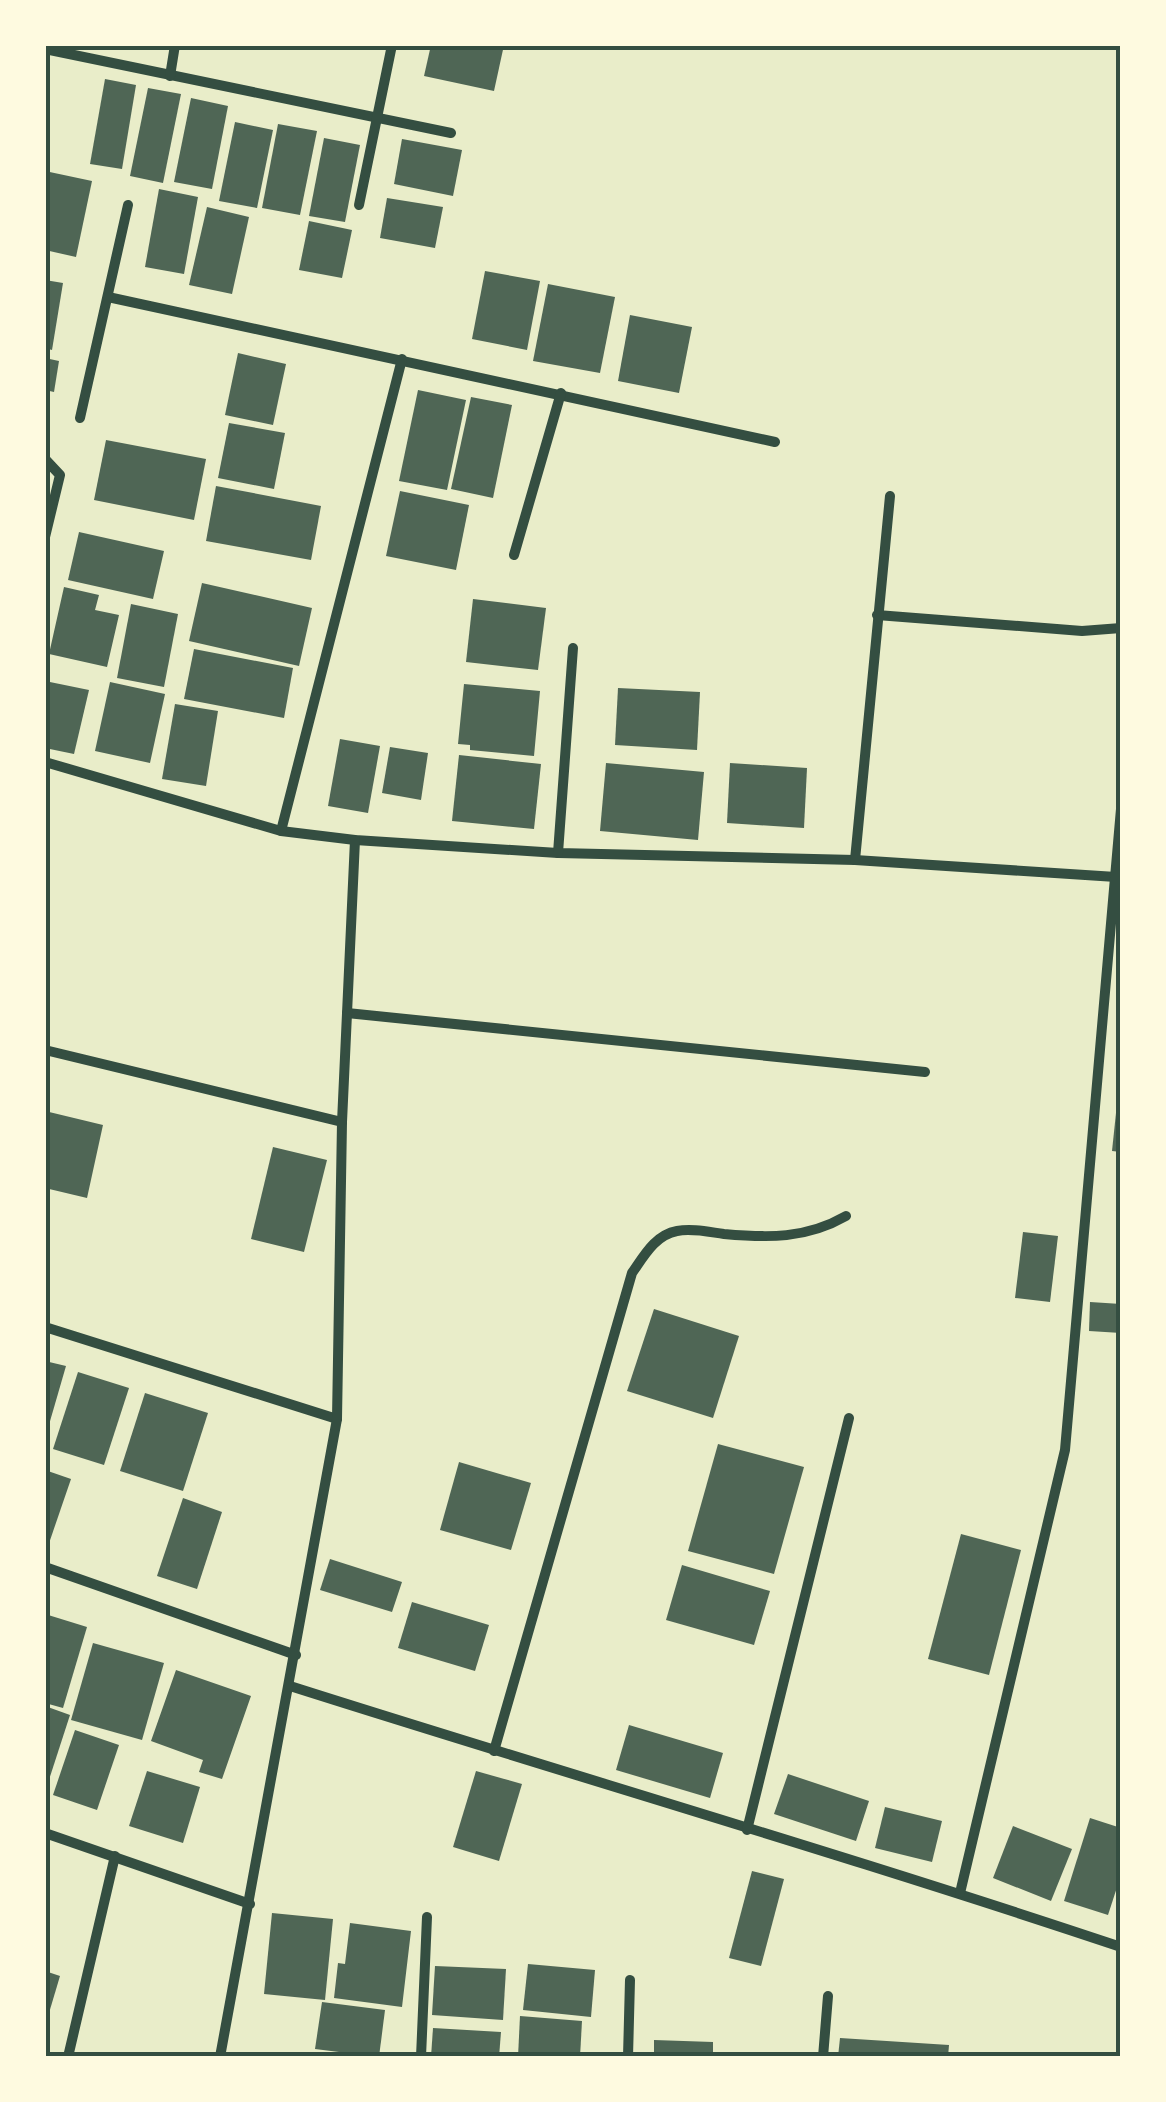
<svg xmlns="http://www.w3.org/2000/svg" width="1166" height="2102" font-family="Literata,serif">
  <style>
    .building { fill: #4f6655 }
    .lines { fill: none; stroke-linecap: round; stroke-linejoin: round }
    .minor { stroke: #344e41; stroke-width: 10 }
    .neatline { fill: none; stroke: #344e41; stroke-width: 4 }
  </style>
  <rect width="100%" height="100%" fill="#e9edc9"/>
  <!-- building -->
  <g class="building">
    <polygon points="431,45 504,45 494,91 424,76"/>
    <polygon points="105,79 136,85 122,169 90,164"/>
    <polygon points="148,88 181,94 163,183 130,176"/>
    <polygon points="191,98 228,106 212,189 174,182"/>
    <polygon points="235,122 273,130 257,208 219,201"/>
    <polygon points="278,124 317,131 300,215 262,208"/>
    <polygon points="324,138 360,145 345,222 309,216"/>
    <polygon points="402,139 462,150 453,196 394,184"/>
    <polygon points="45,171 92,181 76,257 45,250"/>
    <polygon points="159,189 198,197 184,274 145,267"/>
    <polygon points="387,198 443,207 435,248 380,238"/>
    <polygon points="207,207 249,217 232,294 189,285"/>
    <polygon points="309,221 352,230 342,278 299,270"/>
    <polygon points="485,271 540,281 527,350 472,339"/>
    <polygon points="45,280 63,283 52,350 45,348"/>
    <polygon points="548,284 615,297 600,373 533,361"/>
    <polygon points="630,315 692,327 679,393 618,381"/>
    <polygon points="238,353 286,364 273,425 225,415"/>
    <polygon points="45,358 59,361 54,392 45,390"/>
    <polygon points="418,390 466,400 447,490 399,481"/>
    <polygon points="471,397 512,405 493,498 451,489"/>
    <polygon points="229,423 285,433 274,489 218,478"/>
    <polygon points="106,440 206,459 194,520 94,500"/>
    <polygon points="216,486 321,506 311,560 206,541"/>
    <polygon points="400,491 469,505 456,570 386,556"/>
    <polygon points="79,532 164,551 153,599 68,580"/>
    <polygon points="202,583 312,608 299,666 189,641"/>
    <polygon points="64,587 99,595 95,610 119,615 107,667 49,654"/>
    <polygon points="473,599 546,608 538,670 466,662"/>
    <polygon points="131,604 178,614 164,687 117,678"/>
    <polygon points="194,649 293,668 284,718 184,699"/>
    <polygon points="45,681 89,690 74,754 45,748"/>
    <polygon points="110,682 165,694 150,763 95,751"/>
    <polygon points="464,684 540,691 534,756 470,750 470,745 458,744"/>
    <polygon points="618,688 700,692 697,750 615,745"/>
    <polygon points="175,704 218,711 206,786 162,779"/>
    <polygon points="340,739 380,746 368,813 328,806"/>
    <polygon points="390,747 428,753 421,800 382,793"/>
    <polygon points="459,755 541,764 534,829 452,821"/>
    <polygon points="606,763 704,772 698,840 600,831"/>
    <polygon points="730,763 807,768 804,828 727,823"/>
    <polygon points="45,1111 103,1125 87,1198 45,1188"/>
    <polygon points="1116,1113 1121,1113 1121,1152 1112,1151"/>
    <polygon points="273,1147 327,1160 304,1252 251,1239"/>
    <polygon points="1023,1232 1058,1236 1050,1302 1015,1298"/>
    <polygon points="1090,1302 1121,1304 1121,1333 1089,1331"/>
    <polygon points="654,1309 739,1336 713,1418 627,1391"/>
    <polygon points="45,1361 66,1366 46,1435 45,1435"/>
    <polygon points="78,1372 129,1388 104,1465 53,1449"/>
    <polygon points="145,1393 208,1413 183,1491 120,1471"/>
    <polygon points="718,1444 804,1467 774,1574 688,1551"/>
    <polygon points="459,1462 531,1483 511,1550 440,1530"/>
    <polygon points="45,1470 71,1479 46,1552 45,1552"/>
    <polygon points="183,1498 222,1512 197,1589 157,1576"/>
    <polygon points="961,1534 1021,1550 989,1675 928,1659"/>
    <polygon points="330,1559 402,1582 392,1612 320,1590"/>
    <polygon points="682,1565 770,1591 754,1645 666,1620"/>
    <polygon points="412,1602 489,1625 475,1671 398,1648"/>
    <polygon points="45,1614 87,1627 63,1708 45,1703"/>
    <polygon points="93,1643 164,1663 142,1740 71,1720"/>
    <polygon points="176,1670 251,1696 222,1779 199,1772 203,1760 151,1741"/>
    <polygon points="45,1706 70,1715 46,1789 45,1788"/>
    <polygon points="629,1725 723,1753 710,1798 616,1770"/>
    <polygon points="75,1730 119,1745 97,1810 53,1795"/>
    <polygon points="147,1771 200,1787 183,1843 129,1826"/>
    <polygon points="476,1771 522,1784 499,1861 453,1847"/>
    <polygon points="788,1774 869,1801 856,1841 774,1814"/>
    <polygon points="885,1807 942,1821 932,1862 875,1848"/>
    <polygon points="1090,1818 1121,1828 1121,1875 1108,1915 1064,1901"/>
    <polygon points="1013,1826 1072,1849 1051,1901 993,1878"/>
    <polygon points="752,1871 784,1879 761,1966 729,1958"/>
    <polygon points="272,1913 333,1919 325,2000 264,1994"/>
    <polygon points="350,1923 411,1931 402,2007 334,1998 338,1963 345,1964"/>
    <polygon points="528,1964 595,1970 591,2017 523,2010"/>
    <polygon points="435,1966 506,1969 503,2020 432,2015"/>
    <polygon points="45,1971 60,1976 46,2023 45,2023"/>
    <polygon points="322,2002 385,2010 379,2057 315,2049"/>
    <polygon points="520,2016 582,2021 580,2057 518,2057"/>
    <polygon points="433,2028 501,2032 499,2057 431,2057"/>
    <polygon points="840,2038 949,2045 948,2057 838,2057"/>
    <polygon points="654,2040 713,2042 713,2057 654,2057"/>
  </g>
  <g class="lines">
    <!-- minor -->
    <g class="minor">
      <polyline points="45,49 451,133"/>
      <polyline points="170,76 175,45"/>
      <polyline points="359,205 392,45"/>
      <polyline points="108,297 775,442"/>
      <polyline points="80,418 128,205"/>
      <polyline points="45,459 60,475 45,537"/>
      <polyline points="514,555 561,393"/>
      <polyline points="877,615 1082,631 1121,628"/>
      <polyline points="45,762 281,831 355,840 558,853 855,860 1116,877"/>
      <polyline points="281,831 402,359"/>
      <polyline points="558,853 573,648"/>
      <polyline points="855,860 890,496"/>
      <polyline points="347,1013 925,1072"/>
      <polyline points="45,1050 342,1122"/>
      <polyline points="45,1327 337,1419"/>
      <polyline points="45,1567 296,1655"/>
      <path d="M290,1686c277,88 556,169 831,261"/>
      <path d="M494,1751l138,-478c12,-17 23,-38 45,-42 15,-3 32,1 47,3 44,4 82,5 122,-18"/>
      <polyline points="747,1830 849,1418"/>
      <polyline points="45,1833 250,1904"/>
      <polyline points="960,1893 1065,1450 1121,809"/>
      <polyline points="68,2057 115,1856"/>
      <polyline points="220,2057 337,1419 342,1122 355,840"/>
      <polyline points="421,2057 427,1917"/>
      <polyline points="628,2057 630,1980"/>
      <polyline points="823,2057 828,1996"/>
    </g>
  </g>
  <!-- border -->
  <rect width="1166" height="2102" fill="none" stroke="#fefae0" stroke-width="95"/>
  <rect x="48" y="48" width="1070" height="2006" class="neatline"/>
</svg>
